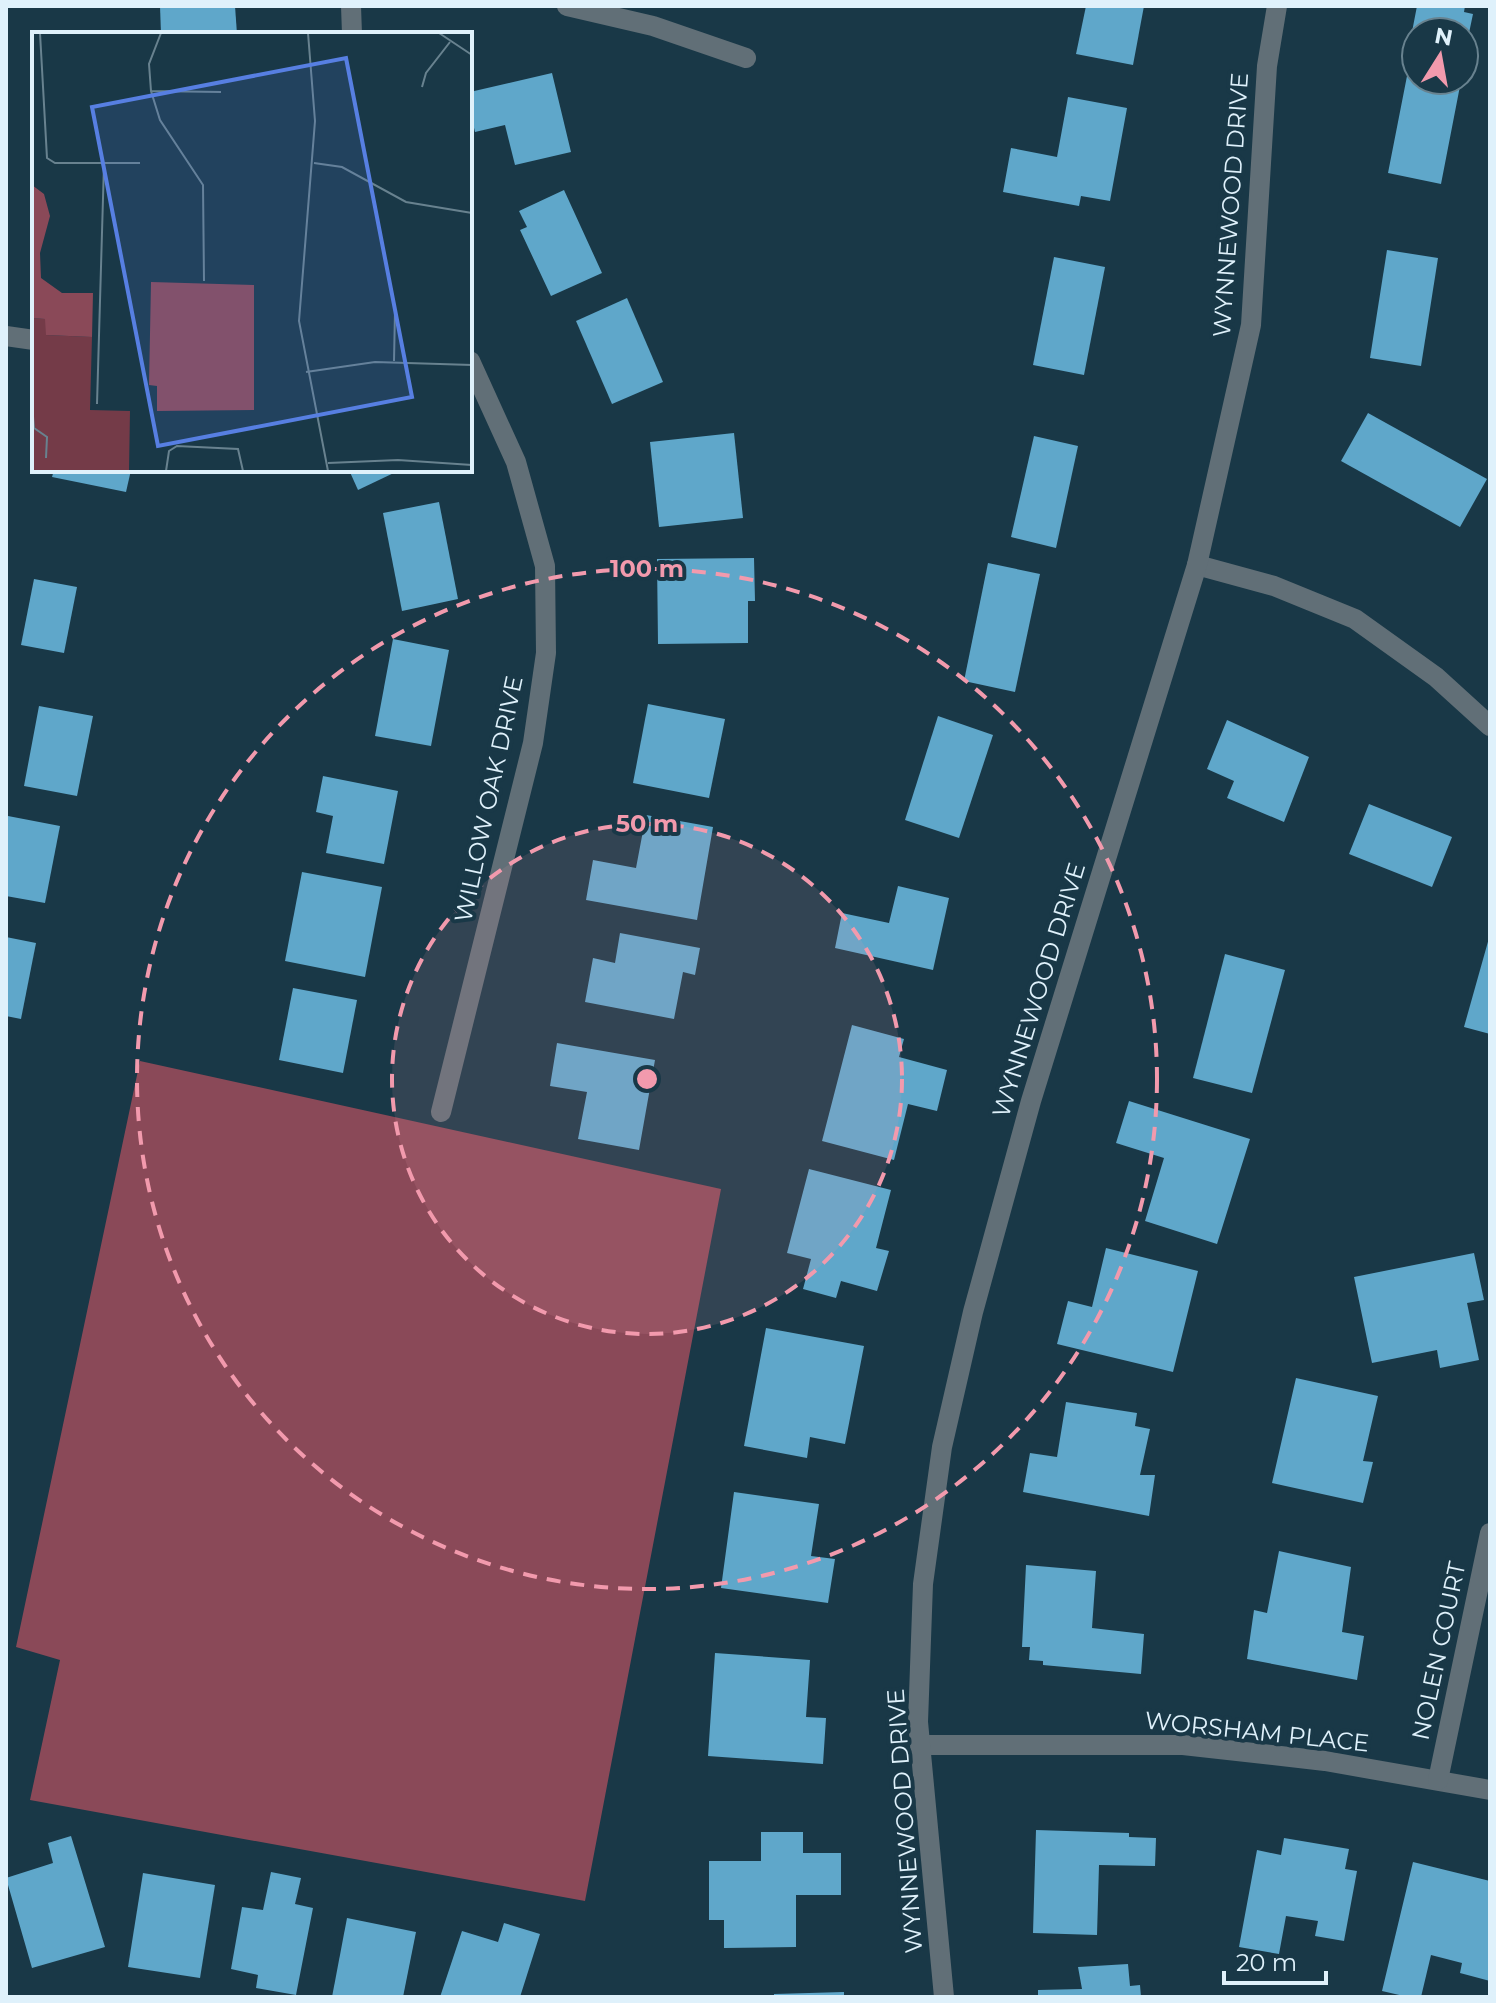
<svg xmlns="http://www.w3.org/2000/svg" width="1496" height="2003" font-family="Montserrat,sans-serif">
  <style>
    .forest { fill: #8a4958 }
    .building { fill: #5fa7ca }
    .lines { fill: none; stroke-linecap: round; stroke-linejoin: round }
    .street { stroke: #616f77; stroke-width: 20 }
    .ring { fill: none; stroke: #f29aad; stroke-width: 4; stroke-dasharray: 14 10 }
    .labels { text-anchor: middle; stroke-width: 8; stroke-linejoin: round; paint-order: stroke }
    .street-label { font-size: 24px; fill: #dff1fb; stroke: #193847 }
    .inset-road { fill: none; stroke: #68828f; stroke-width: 2 }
    .view { fill: #577fe2; fill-opacity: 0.15; stroke: #577fe2; stroke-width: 4 }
    .inset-edge { fill: none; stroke: #dff1fb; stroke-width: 4 }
    .centre { fill: #f29aad; stroke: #193847; stroke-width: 4 }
    .ring-label { font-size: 24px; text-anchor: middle; font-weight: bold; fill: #f29aad; stroke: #193847; stroke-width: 8; stroke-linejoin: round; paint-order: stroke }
  </style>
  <rect width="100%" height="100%" fill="#193847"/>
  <!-- forest -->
  <polygon class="forest" points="140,1061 721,1189 585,1901 30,1800 60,1660 16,1647"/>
  <!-- building -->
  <g class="building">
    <polygon points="160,6 235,6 237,34 161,34"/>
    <polygon points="1086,6 1144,6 1133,65 1076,54"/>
    <polygon points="1417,6 1465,6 1464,12 1473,14 1465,52 1464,52 1464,32 1416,32 1416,38 1411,37"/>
    <polygon points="552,73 571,152 515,165 505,125 475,132 470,111 470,92"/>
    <polygon points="1407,76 1416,77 1416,80 1429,80 1460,86 1441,184 1388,173"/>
    <polygon points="1068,97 1127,108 1110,201 1081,196 1079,206 1003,192 1011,148 1057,157"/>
    <polygon points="564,190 602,273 551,296 520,230 527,227 519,211"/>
    <polygon points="1387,250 1438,258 1421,366 1370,358"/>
    <polygon points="1054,257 1105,267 1084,375 1033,365"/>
    <polygon points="627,298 663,382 612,404 576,321"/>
    <polygon points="1368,413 1487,479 1460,527 1341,461"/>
    <polygon points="734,433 743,518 659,527 650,442"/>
    <polygon points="1034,436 1078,446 1056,548 1011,537"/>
    <polygon points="54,470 131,470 126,492 52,477"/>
    <polygon points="349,470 400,470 358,490"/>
    <polygon points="439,502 458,599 402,611 383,513"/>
    <polygon points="754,558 755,601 748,601 748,643 658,644 657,559"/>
    <polygon points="988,563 1040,574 1015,692 964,681"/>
    <polygon points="34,579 77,587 64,653 21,645"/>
    <polygon points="393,639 449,650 431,746 375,736"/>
    <polygon points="648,704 725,719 709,798 633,783"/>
    <polygon points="39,706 93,716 77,796 24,786"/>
    <polygon points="938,716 993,735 959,838 905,820"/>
    <polygon points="1227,720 1309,757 1284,822 1227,798 1234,781 1207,769"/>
    <polygon points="323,776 398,791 384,864 326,853 333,816 316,812"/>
    <polygon points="1369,804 1452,837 1432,887 1349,854"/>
    <polygon points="646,815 713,827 697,920 586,900 593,860 636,868"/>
    <polygon points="8,816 60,826 45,903 6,896 6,827"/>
    <polygon points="302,872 382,887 365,977 285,961"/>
    <polygon points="898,886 949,898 933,970 835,948 842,913 889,923"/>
    <polygon points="620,933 700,948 695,975 683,972 674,1019 585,1002 593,958 615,963"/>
    <polygon points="6,937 36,943 21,1019 6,1016"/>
    <polygon points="1489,938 1490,938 1490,1034 1464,1027"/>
    <polygon points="1225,954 1285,970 1252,1093 1193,1078"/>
    <polygon points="293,988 357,1000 343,1073 279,1060"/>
    <polygon points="852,1025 904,1039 899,1057 947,1070 937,1111 908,1104 894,1160 822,1141"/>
    <polygon points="557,1043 655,1060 639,1150 578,1139 587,1092 550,1086"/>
    <polygon points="1129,1101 1250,1139 1217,1244 1145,1221 1164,1158 1116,1143"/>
    <polygon points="809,1169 891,1190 876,1248 889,1251 877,1291 841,1281 836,1298 803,1289 811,1259 787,1253"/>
    <polygon points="1106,1248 1198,1271 1173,1372 1057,1344 1068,1301 1092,1307"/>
    <polygon points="1474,1253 1484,1300 1467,1303 1479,1360 1440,1368 1437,1350 1372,1363 1354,1277"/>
    <polygon points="766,1328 864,1346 845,1444 810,1437 807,1458 744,1446"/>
    <polygon points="1296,1378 1378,1396 1363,1461 1373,1462 1363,1503 1272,1483"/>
    <polygon points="1066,1402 1137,1413 1135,1426 1150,1429 1140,1475 1155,1475 1149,1516 1023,1492 1030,1453 1057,1457"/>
    <polygon points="734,1492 819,1504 811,1556 835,1559 828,1603 721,1588"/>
    <polygon points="1279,1551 1351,1567 1342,1632 1364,1636 1357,1680 1247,1659 1254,1610 1267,1613"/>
    <polygon points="1026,1565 1096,1571 1092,1628 1144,1634 1141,1674 1043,1665 1043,1661 1029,1660 1030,1647 1022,1647"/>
    <polygon points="715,1653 810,1660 806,1717 826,1718 823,1764 708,1756"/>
    <polygon points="1036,1830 1129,1833 1129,1837 1156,1838 1155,1866 1099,1865 1097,1935 1033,1933"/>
    <polygon points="761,1832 803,1832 803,1853 841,1853 841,1895 796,1895 796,1947 724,1948 724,1920 709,1920 709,1861 761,1861"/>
    <polygon points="71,1836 105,1947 32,1968 6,1878 53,1863 48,1843"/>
    <polygon points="1284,1838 1349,1849 1345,1869 1357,1871 1344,1941 1315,1936 1318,1921 1286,1916 1279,1954 1239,1947 1257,1850 1281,1855"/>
    <polygon points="1413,1862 1490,1881 1490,1981 1460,1973 1462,1963 1431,1955 1421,1997 1408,1997 1382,1991"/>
    <polygon points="271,1872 301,1878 295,1904 313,1908 296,1995 256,1988 258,1975 231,1969 242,1907 263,1910"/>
    <polygon points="143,1873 215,1885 200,1978 128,1967"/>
    <polygon points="347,1918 416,1932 403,1997 332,1997"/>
    <polygon points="504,1923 540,1934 520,1997 440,1997 462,1931 498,1942"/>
    <polygon points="1128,1964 1130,1986 1140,1985 1141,1997 1038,1997 1038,1990 1082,1989 1078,1967"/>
    <polygon points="844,1992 844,1997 774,1997 774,1994"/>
  </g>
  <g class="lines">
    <!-- street -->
    <g class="street">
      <polyline points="351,6 352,34"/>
      <polyline points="567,6 653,26 746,58"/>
      <polyline points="6,336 34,340"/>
      <polyline points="1197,565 1274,586 1355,619 1436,677 1490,726"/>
      <polyline points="441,1112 533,743 546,653 545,566 516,462 470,361"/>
      <polyline points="920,1745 1183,1745 1325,1761 1490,1790"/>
      <polyline points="1438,1780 1490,1533"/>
      <polyline points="944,1997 918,1722 923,1584 942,1447 973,1312 1031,1101 1197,565 1251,325 1267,66 1277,6"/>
    </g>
  </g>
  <!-- distance rings -->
  <circle cx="647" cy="1079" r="255" fill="#f29aad" fill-opacity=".12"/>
  <g class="ring">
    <circle cx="647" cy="1079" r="255"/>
    <circle cx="647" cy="1079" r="510"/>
  </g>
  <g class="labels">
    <!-- street labels -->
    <g class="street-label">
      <text transform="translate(1231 205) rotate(-86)" y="8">WYNNEWOOD DRIVE</text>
      <text transform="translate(489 799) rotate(-78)" y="8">WILLOW OAK DRIVE</text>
      <text transform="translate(1039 990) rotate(-73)" y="8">WYNNEWOOD DRIVE</text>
      <text transform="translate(1439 1651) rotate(-78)" y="8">NOLEN COURT</text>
      <text transform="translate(1257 1732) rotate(6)" y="8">WORSHAM PLACE</text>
      <text transform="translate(905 1821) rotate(-94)" y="8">WYNNEWOOD DRIVE</text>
    </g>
  </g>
  <!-- overview -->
  <g transform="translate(32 32)">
    <rect width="440" height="440" fill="#193847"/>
    <path d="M0,286l14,1v16l46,2 -2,73 40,1 -1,60h-97z" fill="#743b48"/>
    <path d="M0,153l12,9 6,22 -10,37 1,25 21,15h31l-1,44 -46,-2 -1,-16 -13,-1zM119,250l103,3v125l-97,1v-25l-8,-1z" fill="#8a4958"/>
    <path class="inset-road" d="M8,1l7,125 8,5h85M129,1l-12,31 2,27 9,29 43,65 1,96M276,1l7,88 -16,200 29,150M407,1l33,22M390,55l4,-14 24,-31M119,59l70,1M282,131l28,4 64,35 66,11M362,329l1,-50M274,340l69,-10 97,3M65,372l7,-240M0,373l2,23 13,9 -1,21M296,431l70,-3 74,5M134,439l3,-20 8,-5 61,3 5,22"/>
    <path class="view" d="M314,26l66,339 -254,49 -66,-339z"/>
    <rect width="440" height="440" class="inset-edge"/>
  </g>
  <circle cx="647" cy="1079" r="12" class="centre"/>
  <g class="ring-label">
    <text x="647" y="577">100 m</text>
    <text x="647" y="832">50 m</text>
  </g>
  <!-- border -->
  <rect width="1496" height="2003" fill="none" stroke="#dff1fb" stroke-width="16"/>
  <!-- north arrow -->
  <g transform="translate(1440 56) rotate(11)"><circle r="38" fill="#193847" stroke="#68828f" stroke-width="2"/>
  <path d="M0-6L14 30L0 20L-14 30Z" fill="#f29aad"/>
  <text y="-12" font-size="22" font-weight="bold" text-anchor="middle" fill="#dff1fb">N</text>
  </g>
  <!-- scale -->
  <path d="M1224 1971v12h102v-12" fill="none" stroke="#dff1fb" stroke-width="4"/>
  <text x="1236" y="1971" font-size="24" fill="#dff1fb" stroke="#193847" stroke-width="6" paint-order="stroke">20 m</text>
</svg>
